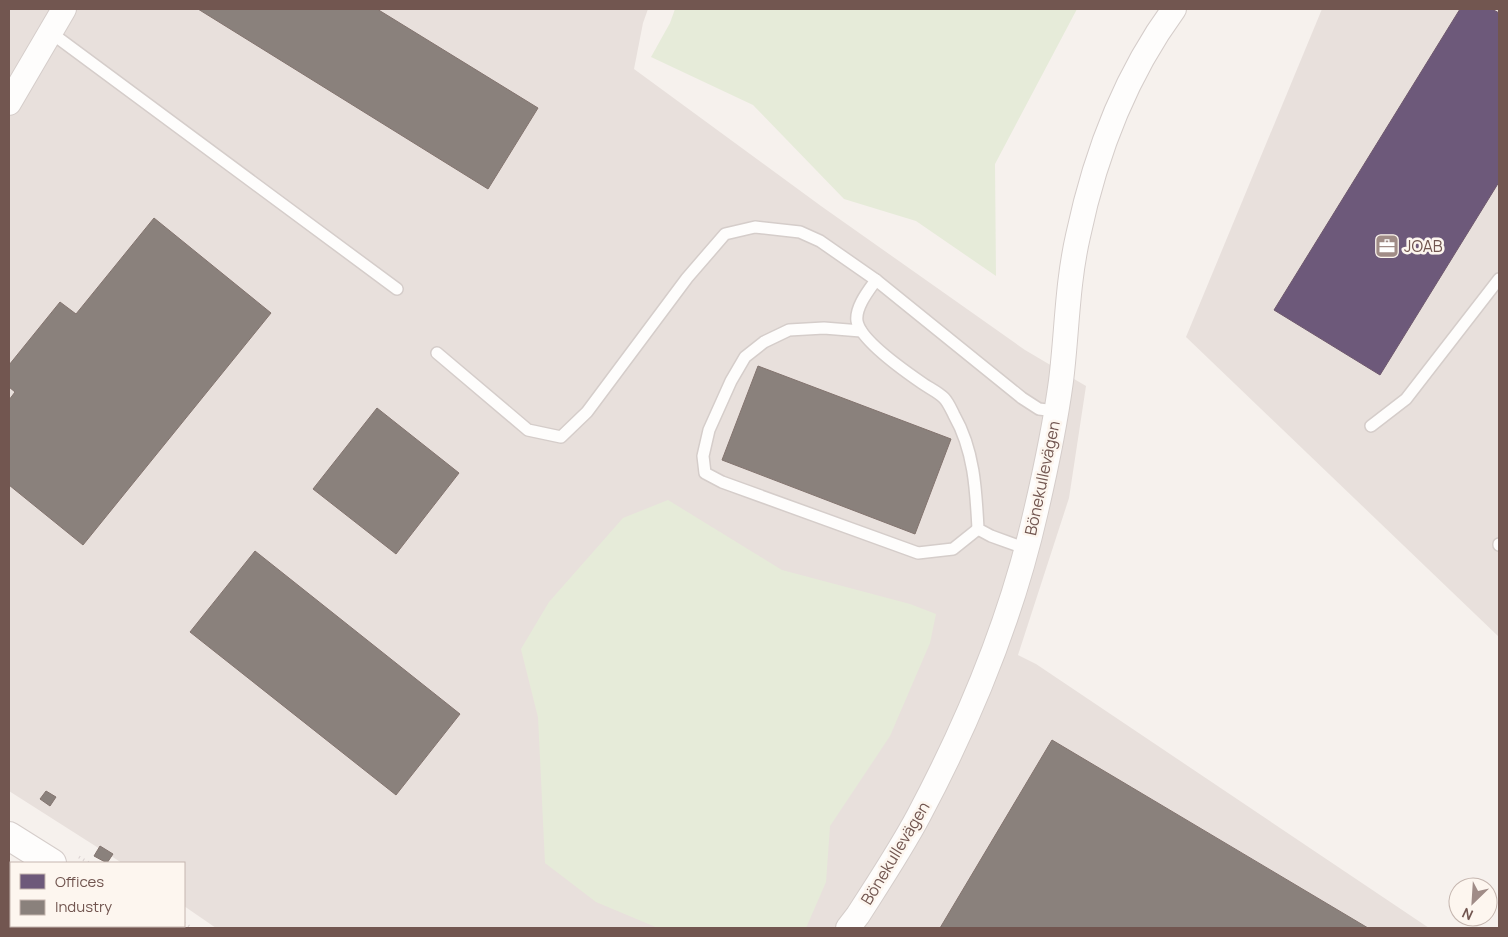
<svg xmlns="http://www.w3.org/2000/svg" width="1508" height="937" font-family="Manrope,sans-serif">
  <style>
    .industrial { fill: #e8e0dc }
    .green { fill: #e6ebd9 }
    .offices { fill: #6d597a; stroke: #6e586d }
    .industry { fill: #8a817c; stroke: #83746f }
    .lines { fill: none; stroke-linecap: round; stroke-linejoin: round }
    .service-casing { stroke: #d5cdca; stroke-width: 14 }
    .minor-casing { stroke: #d5cdca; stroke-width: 26 }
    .tertiary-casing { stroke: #d5cdca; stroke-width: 30 }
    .path { stroke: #d9d1d0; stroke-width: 3; stroke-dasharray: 1 4; stroke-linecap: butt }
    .service { stroke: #fefdfc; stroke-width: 11 }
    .minor { stroke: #fefdfc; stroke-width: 24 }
    .tertiary { stroke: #fefdfc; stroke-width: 28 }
    .labels { text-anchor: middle; stroke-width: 5; stroke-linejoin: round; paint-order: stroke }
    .poi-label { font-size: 16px; fill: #725650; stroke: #fdf6ef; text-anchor: start }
    .street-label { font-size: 16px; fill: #725650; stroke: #fdf6ef }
  </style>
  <rect width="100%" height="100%" fill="#f6f1ed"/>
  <!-- industrial -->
  <g class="industrial">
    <polygon points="9,9 648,9 643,23 634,69 821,206 1025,350 1086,386 1069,498 1018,655 1036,664 1429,928 216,928 184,906 184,863 122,863 9,791"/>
    <polygon points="1322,9 1499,9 1499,637 1186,337"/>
  </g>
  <!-- green -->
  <g class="green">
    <polygon points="675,9 1077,9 995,164 996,276 916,221 844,199 753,105 651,57 670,23"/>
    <polygon points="668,500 782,570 910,604 936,614 930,643 890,736 830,826 826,882 806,928 658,928 596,902 545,863 538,717 521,649 549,602 623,518"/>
  </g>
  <!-- offices -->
  <polygon class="offices" points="1460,9 1492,9 1499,13 1499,182 1380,375 1274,310"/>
  <!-- industry -->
  <g class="industry">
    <polygon points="198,9 377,9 538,108 488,189"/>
    <polygon points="154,218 271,313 83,545 9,485 9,400 15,392 9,387 9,365 60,302 76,314"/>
    <polygon points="758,366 951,439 915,534 722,460"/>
    <polygon points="377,408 459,473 396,554 313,489"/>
    <polygon points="255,551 460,714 396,795 190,632"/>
    <polygon points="1052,740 1368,928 940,928"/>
    <polygon points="46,791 56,797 50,806 40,799"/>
    <polygon points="100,846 113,854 107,863 94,856"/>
  </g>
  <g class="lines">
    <!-- service casing -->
    <g class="service-casing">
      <g id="service">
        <polyline points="50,32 397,289"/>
        <path d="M876,280c-7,10 -21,27 -19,41 3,19 49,51 65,62 7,5 16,9 22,15 4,4 7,11 10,17 20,35 22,74 24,114l13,7 36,13"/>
        <polyline points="861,331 824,328 789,330 764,342 745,357 731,381 709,430 703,456 705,473 722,482 918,553 953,549 978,529"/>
        <polyline points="437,353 528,430 561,437 587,412 687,278 725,234 755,227 800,232 820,241 876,280 1022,398 1039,409 1056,411"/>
        <polyline points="1371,426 1406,399 1499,279"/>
        <polyline points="1499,545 1499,544"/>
      </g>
    </g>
    <!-- minor casing -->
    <g class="minor-casing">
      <g id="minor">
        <polyline points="9,103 64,9"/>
        <path d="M848,928l10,-13c21,-33 43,-66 61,-100 51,-96 93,-198 117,-304 10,-43 19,-86 25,-130 6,-48 6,-97 17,-145 17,-81 47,-160 96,-227"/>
      </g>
    </g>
    <!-- tertiary casing -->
    <g class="tertiary-casing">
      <g id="tertiary">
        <polyline points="9,836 52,863"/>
        <polyline points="150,926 154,928"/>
      </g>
    </g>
    <!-- path -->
    <g class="path">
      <polyline points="79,857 89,863"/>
      <polyline points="184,923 192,928"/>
    </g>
    <!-- service -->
    <use href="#service" class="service"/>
    <!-- minor -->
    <use href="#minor" class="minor"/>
    <!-- tertiary -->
    <use href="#tertiary" class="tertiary"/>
  </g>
  <!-- icons -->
  <defs>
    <g id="office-square" transform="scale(1.25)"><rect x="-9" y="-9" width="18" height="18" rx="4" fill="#a08c87" stroke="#fdf6ef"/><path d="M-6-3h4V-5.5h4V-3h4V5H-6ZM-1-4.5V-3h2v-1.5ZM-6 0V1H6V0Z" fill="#fff"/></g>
  </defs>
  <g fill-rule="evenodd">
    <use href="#office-square" x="1387" y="246"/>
  </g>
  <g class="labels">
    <!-- poi labels -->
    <g class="poi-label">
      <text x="1404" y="252">JOAB</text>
    </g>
    <!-- street labels -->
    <g class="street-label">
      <text transform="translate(1042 478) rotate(-78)" y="6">Bönekullevägen</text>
      <text transform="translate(895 853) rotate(-59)" y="6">Bönekullevägen</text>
    </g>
  </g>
  <!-- border -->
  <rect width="1508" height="937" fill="none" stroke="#725650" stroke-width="20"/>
  <!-- legend -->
  <rect x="10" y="862" width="175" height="65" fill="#fdf6ef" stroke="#c5b6af"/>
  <rect x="20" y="874" width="25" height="15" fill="#6d597a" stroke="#c5b6af"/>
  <text x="55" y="887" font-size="15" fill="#725650">Offices</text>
  <rect x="20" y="900" width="25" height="15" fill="#8a817c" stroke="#c5b6af"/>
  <text x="55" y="912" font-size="15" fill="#725650">Industry</text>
  <!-- north arrow -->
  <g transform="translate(1473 902) rotate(205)"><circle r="24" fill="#fdf6ef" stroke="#c5b6af"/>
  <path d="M0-4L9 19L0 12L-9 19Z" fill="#a08c87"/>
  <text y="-8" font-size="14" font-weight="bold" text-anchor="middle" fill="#725650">N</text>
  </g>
</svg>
